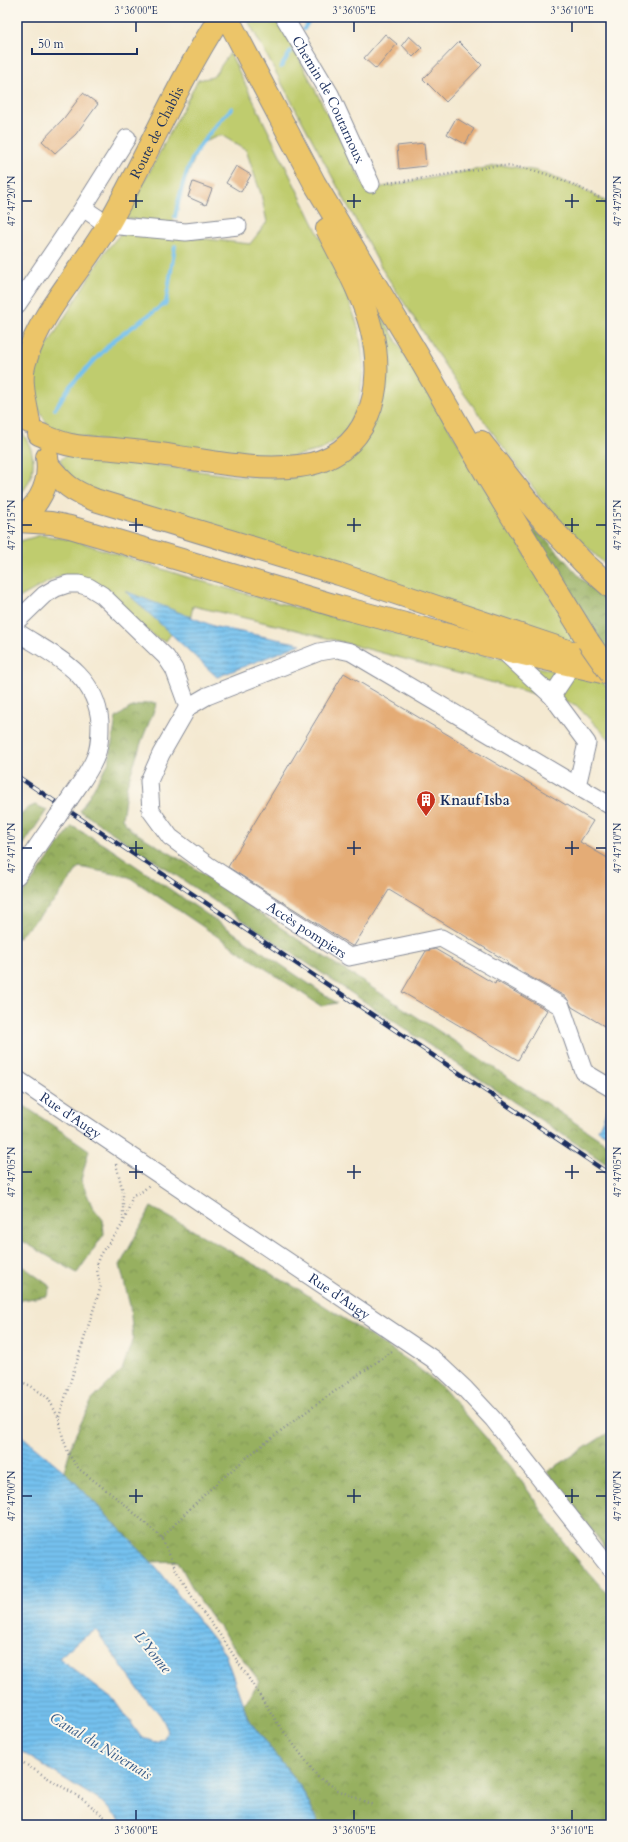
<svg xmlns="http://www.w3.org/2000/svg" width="628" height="1842" font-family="Cardo,serif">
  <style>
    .grass { fill: #bfcc6e; stroke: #6d7e66 }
    .forest { fill: url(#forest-crowns); stroke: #597060 }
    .water { fill: url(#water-rules); stroke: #4878a6; fill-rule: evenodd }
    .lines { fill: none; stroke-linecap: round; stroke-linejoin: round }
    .stream { stroke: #75c1ee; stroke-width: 4 }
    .building { fill: #e4ac76 }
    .minor-casing { stroke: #888c98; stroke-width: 19 }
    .major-casing { stroke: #888c98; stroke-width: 24 }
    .path { stroke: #888c98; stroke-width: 2.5; stroke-dasharray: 1 3; stroke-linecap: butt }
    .minor { stroke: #fff; stroke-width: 17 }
    .major { stroke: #ecc569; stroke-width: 22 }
    .rail-casing { stroke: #1b2f5e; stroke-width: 4.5 }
    .rail { stroke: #fbf7ec; stroke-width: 3; stroke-dasharray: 9; stroke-linecap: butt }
    .minor-bridge-casing { stroke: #888c98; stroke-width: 19; stroke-linecap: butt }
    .major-bridge-casing { stroke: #888c98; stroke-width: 24; stroke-linecap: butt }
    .minor-bridge { stroke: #fff; stroke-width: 17 }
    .major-bridge { stroke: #ecc569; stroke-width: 22 }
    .ticks { fill: none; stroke: #1b2f5e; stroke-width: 1.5 }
    .labels { text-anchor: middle; stroke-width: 4; stroke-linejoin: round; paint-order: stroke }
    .street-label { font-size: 14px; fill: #1b2f5e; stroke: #fbf7ec }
    .poi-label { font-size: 14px; font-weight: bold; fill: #1b2f5e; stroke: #fbf7ec; text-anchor: start }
    .water-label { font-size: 15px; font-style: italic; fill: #365b89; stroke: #fbf7ec }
    .neatline { fill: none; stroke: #1b2f5e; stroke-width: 1.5 }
    .ticks-label { font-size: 10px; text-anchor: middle; fill: #1b2f5e }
  </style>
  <defs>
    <pattern id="forest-crowns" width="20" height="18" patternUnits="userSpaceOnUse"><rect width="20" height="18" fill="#97b061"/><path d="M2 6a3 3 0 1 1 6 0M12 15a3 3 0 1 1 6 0" fill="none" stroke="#7a9053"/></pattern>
    <pattern id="water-rules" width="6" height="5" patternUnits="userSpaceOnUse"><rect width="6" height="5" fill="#75c1ee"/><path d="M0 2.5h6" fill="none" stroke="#5f9dc4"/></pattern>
  </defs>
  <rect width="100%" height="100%" fill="#fbf7ec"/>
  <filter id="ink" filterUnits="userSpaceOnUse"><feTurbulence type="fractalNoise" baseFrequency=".025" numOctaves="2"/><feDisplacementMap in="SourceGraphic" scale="8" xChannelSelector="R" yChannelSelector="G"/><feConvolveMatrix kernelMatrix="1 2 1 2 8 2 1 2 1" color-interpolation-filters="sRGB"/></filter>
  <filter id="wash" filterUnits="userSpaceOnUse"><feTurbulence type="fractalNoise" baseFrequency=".012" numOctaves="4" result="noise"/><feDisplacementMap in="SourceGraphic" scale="16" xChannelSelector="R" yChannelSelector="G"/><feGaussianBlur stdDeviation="0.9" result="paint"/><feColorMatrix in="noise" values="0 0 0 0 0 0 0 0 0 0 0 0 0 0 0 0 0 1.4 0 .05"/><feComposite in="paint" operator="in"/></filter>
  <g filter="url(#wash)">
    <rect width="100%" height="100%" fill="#f4e9d1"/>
    <!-- grass -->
    <g class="grass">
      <polygon points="246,17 278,17 366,190 501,165 538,171 580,188 611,204 611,570 551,512 459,387 382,269"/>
      <polygon points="230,53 345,288 359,330 364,367 358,407 344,434 321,450 264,463 109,442 51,431 34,401 33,369 104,253 122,232 179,236 250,244 267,222 261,194 246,150 221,135 201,143 185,181 172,224 125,218 198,80 213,77"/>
      <polygon points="358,277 583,650 88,489 69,479 60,460 69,453 235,476 292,478 374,421"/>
      <path d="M17,427c21,22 22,49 0,71z"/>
      <polygon points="41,535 73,540 190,578 301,609 463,650 603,682 611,693 611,741 576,705 293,629 193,606 188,629 178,624 166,641 158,639 80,576 59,576 17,599 17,542"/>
    </g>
    <!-- forest -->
    <g class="forest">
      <polygon points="526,522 549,542 580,577 611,605 611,656"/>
      <polygon points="146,703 157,703 142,740 127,785 122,819 131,830 193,867 300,941 451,1039 611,1147 611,1167 80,811 109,762 116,718 130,708"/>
      <path d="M35,805l12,5 -30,44c0,-24 -8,-39 18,-49z"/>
      <polygon points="72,826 111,849 337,1003 321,1006 129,877 79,867 56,899 17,939 17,902"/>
      <polygon points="17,1101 89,1150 81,1180 92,1206 103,1220 104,1234 77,1273 17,1238"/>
      <polygon points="151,1207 300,1290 412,1363 444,1389 513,1469 570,1551 602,1588 611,1595 611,1825 319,1825 302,1789 248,1719 243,1705 260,1682 199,1600 178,1561 151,1562 64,1471 73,1440 92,1400 122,1370 133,1338 130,1306 120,1265"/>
      <polygon points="17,1262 51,1287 47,1296 22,1300 17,1305"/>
      <polygon points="611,1431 611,1555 547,1472"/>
    </g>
    <!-- water -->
    <g class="water">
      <polygon points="125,591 216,627 301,644 217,677"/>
      <polygon points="610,1103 611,1104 611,1138 598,1130"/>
      <path d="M17,1432l47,39 93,97 68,86 23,65 54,70 17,36h-195l-22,-23 -85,-53zM96,1630l53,74c11,8 14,15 19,27l-4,7 -8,4 -15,-5 -24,-34 -58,-45 19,-17z"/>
    </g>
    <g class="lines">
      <!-- stream -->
      <g class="stream">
        <polyline points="304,29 311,17"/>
        <polyline points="281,67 291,51"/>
        <path d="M175,217c4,-20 9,-41 18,-60 10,-18 25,-34 39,-49"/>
        <polyline points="55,409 70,386 114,340 166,303 175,246"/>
      </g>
    </g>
    <g id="blocks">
      <!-- building -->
      <g class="building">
        <polygon points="385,34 397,44 376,69 364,58"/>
        <polygon points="409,36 422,48 413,57 402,45"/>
        <polygon points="459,42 482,65 446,102 423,79"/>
        <polygon points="83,93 98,104 76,134 55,153 42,141 64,118"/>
        <polygon points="456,118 474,129 465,144 447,134"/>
        <polygon points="424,143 426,166 399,169 397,146"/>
        <polygon points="236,166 251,175 241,192 226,183"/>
        <polygon points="193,182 212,189 206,205 188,197"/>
        <polygon points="344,673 593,821 580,842 611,860 611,1030 572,1007 566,997 507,964 508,962 389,890 354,946 352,946 228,867"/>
        <polygon points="435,949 495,984 496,981 547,1010 518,1060 402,992 426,951"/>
      </g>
    </g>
  </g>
  <g filter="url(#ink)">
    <use href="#blocks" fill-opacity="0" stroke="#888c98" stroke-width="1"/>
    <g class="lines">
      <!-- minor casing -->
      <g class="minor-casing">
        <g id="minor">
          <path id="s1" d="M284,17l46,77 41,90"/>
          <polyline points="83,208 108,225 186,232 238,226"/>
          <polyline points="17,305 83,208 127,138"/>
          <polyline points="17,621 44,595 56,588 68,584 79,584 89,587 102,595 166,657 174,669 188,707"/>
          <path d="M17,632c37,24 79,41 83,90 0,12 0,25 -5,36 -6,15 -17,28 -26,42"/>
          <polyline points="501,649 552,696 587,743 577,786 611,806"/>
          <polyline points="552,696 572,666"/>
          <path id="s2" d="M577,786l-226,-134 -14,-3 -18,3 -112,44 -19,11 -27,47 -12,27 2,30 19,26 39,29 140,91 92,-19 120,68 23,66 27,16"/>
          <polyline points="17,876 58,816"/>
          <path id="s3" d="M17,1079l416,280 32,30 28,30 118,150"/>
        </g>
      </g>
      <!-- major casing -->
      <g class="major-casing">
        <g id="major">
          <polyline points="227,17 315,184 417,354 489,479 588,641"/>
          <path id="s4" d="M29,422c-3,-19 -10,-41 -4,-60 16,-51 56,-91 83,-137 39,-68 69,-142 112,-208"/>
          <path d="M39,434c10,4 21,9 32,11 13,3 28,3 42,4 22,2 44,4 66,8 40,6 80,14 120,9 70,-8 88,-78 72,-138 -9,-35 -28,-67 -44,-99"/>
          <polyline points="481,442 537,513 584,563 611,587"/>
          <path d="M48,465c17,20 22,25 47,35l244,74 235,79"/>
          <polyline points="17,521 51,523 70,527 340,607 501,649 611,674"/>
          <path d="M17,521c22,-15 34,-37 30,-64"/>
        </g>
      </g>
      <!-- path -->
      <g class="path">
        <path d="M385,183c28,-2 56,-8 84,-12 11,-2 23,-6 33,-5 36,0 78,21 109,38"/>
        <polyline points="116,1164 123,1192 123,1220"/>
        <polyline points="17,1380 31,1386 48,1398 59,1418 63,1438 69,1455 79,1469 123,1503 162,1538 177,1572 196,1603 223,1639 279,1725 318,1777 340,1791 373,1805"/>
        <path d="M59,1417l42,-131c-11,-32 3,-33 19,-58 6,-9 9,-22 13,-33l10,-4 6,-6"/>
        <path d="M162,1538c67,-75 150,-131 232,-188"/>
        <polyline points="17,1759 84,1800 114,1825"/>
      </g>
      <!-- minor -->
      <use href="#minor" class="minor"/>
      <!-- major -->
      <use href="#major" class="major"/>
      <!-- rail casing -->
      <g class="rail-casing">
        <polyline id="rail" points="17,776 611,1175"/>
      </g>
      <!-- rail -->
      <use href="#rail" class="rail"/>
      <!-- minor-bridge casing -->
      <g class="minor-bridge-casing">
        <polyline id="minor-bridge" points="58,816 69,800"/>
      </g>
      <!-- major-bridge casing -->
      <g class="major-bridge-casing">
        <polyline id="major-bridge" points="588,641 611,674"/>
      </g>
      <!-- minor-bridge -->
      <use href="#minor-bridge" class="minor-bridge"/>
      <!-- major-bridge -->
      <use href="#major-bridge" class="major-bridge"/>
    </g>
  </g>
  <!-- ticks -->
  <path class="ticks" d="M136,22v10M354,22v10M572,22v10M136,194v14M354,194v14M572,194v14M22,201h10M129,201h14M347,201h14M565,201h14M596,201h10M136,518v14M354,518v14M572,518v14M22,525h10M129,525h14M347,525h14M565,525h14M596,525h10M136,841v14M354,841v14M572,841v14M22,848h10M129,848h14M347,848h14M565,848h14M596,848h10M136,1165v14M354,1165v14M572,1165v14M22,1172h10M129,1172h14M347,1172h14M565,1172h14M596,1172h10M136,1489v14M354,1489v14M572,1489v14M22,1496h10M129,1496h14M347,1496h14M565,1496h14M596,1496h10M136,1810v10M354,1810v10M572,1810v10"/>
  <!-- icons -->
  <defs>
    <g id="building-pin" transform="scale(1)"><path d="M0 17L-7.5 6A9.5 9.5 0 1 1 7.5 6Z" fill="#c8321e" stroke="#fbf7ec"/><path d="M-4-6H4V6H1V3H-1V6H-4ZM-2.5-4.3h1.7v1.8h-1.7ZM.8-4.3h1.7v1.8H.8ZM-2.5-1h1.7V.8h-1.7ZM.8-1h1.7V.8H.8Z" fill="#fff"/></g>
  </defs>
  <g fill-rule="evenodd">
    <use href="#building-pin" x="426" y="800"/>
  </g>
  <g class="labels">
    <!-- street labels -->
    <g class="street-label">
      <text dy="5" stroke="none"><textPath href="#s1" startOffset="94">Chemin de Coutarnoux</textPath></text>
      <text dy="5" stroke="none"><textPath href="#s4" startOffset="326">Route de Chablis</textPath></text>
      <text dy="5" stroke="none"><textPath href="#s2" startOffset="749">Accès pompiers</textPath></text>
      <text dy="5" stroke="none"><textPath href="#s3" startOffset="65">Rue d'Augy</textPath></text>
      <text dy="5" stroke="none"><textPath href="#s3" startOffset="389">Rue d'Augy</textPath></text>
    </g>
    <!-- poi labels -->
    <g class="poi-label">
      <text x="440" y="805">Knauf Isba</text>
    </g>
    <!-- water labels -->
    <g class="water-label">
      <text transform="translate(153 1652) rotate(51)" y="5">L'Yonne</text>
      <text transform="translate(101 1746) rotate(31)" y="5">Canal du Nivernais</text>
    </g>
  </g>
  <!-- margin -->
  <rect width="628" height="1842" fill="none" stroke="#fbf7ec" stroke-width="44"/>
  <!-- scale -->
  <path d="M32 48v6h105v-6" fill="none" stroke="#1b2f5e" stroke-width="2"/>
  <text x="38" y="48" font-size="12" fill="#1b2f5e" stroke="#fbf7ec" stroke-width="3" paint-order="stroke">50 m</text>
  <rect x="22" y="22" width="584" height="1798" class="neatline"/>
  <g class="ticks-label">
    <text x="136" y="14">3°36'00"E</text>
    <text x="354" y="14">3°36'05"E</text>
    <text x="572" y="14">3°36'10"E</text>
    <text transform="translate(11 201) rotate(-90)" y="4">47°47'20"N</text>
    <text transform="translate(617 201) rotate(-90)" y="4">47°47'20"N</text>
    <text transform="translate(11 525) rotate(-90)" y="4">47°47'15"N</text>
    <text transform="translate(617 525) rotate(-90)" y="4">47°47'15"N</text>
    <text transform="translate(11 848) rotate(-90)" y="4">47°47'10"N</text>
    <text transform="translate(617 848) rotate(-90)" y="4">47°47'10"N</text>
    <text transform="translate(11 1172) rotate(-90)" y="4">47°47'05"N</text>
    <text transform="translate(617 1172) rotate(-90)" y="4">47°47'05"N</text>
    <text transform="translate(11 1496) rotate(-90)" y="4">47°47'00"N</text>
    <text transform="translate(617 1496) rotate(-90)" y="4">47°47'00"N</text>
    <text x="136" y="1834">3°36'00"E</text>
    <text x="354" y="1834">3°36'05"E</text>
    <text x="572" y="1834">3°36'10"E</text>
  </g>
</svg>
